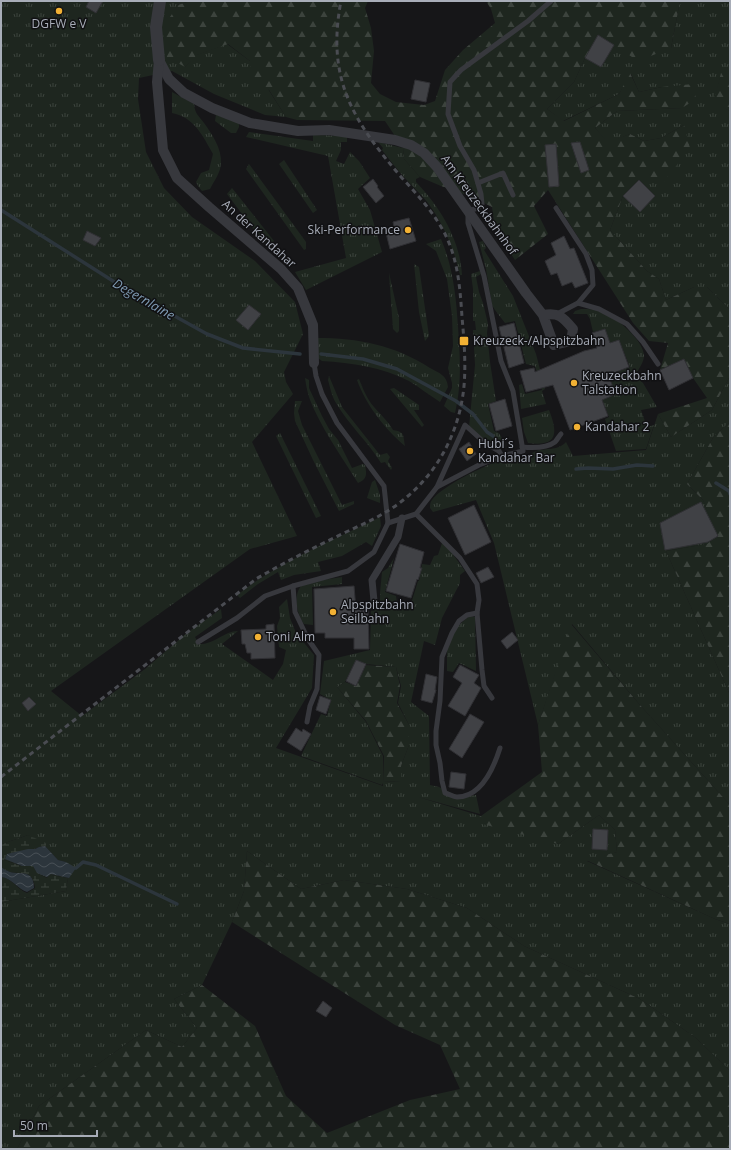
<svg xmlns="http://www.w3.org/2000/svg" width="731" height="1150" font-family="'Open Sans',sans-serif">
  <style>
    .grass { fill: url(#grass-tufts); fill-rule: evenodd }
    .forest { fill: url(#forest-firs) }
    .wetland { fill: url(#wetland-marsh) }
    .water { fill: url(#water-waves) }
    .lines { fill: none; stroke-linecap: round; stroke-linejoin: round }
    .stream { stroke: #2c353c; stroke-width: 3.5 }
    .building { fill: #404145; stroke: #303034 }
    .service { stroke: #37383d; stroke-width: 5 }
    .pedestrian { stroke: #37383d; stroke-width: 7 }
    .minor { stroke: #37383d; stroke-width: 10 }
    .tertiary { stroke: #37383d; stroke-width: 12 }
    .rail { stroke: #4a4c52; stroke-width: 3; stroke-dasharray: 5 4; stroke-linecap: butt }
    .poi-dot { fill: #f2b134; stroke: #111113; stroke-width: 1.5 }
    .labels { text-anchor: middle; stroke-width: 3; stroke-linejoin: round; paint-order: stroke }
    .poi-label { font-size: 12px; fill: #a8adb8; stroke: #111113; text-anchor: start }
    .street-label { font-size: 12px; fill: #a8adb8; stroke: #111113 }
    .water-label { font-size: 13px; font-style: italic; fill: #7f9bb3; stroke: #111113 }
  </style>
  <defs>
    <pattern id="grass-tufts" width="24" height="20" patternUnits="userSpaceOnUse"><rect width="24" height="20" fill="#1e261f"/><path d="M3 7l-1-3M5 7V3M7 7l1-3M15 17l-1-3M17 17v-4M19 17l1-3" fill="none" stroke="#3c433d"/></pattern>
    <pattern id="forest-firs" width="22" height="20" patternUnits="userSpaceOnUse"><rect width="22" height="20" fill="#1e261f"/><path d="M5 1l3.5 6h-7zM16 11l3.5 6h-7z" fill="#3c433d"/></pattern>
    <pattern id="wetland-marsh" width="20" height="14" patternUnits="userSpaceOnUse"><rect width="20" height="14" fill="#1e261f"/><path d="M1 5h8M5 5V1M11 12h8M15 12V8" fill="none" stroke="#3c433d"/></pattern>
    <pattern id="water-waves" width="16" height="10" patternUnits="userSpaceOnUse"><rect width="16" height="10" fill="#2c353c"/><path d="M0 5q4-4 8 0t8 0" fill="none" stroke="#485056"/></pattern>
  </defs>
  <rect width="100%" height="100%" fill="#161618"/>
  <!-- grass -->
  <g class="grass">
    <path d="M1,1h189l-12,4 7,62 11,-12 31,-11 23,17 36,56 -21,-2 -51,-21 -42,-23 -33,7 -1,21 8,53 18,36 28,29 63,44 40,41 8,32 -19,38 2,10 7,12 -41,48 45,94 -47,13 -199,142 31,25 63,-47 43,-37 33,-23 1,9 -27,19 4,7c15,1 25,-13 39,-13l-16,13 51,36 10,-16 3,-14 -7,-3 -2,-21 3,-8 -1,-11 8,-8 3,19 6,15 18,22 -2,33 -36,60 107,38v-3l-1,2 -81,-29 20,-42 6,2 4,-16 -11,-6 4,-33 46,-11 1,-39 9,-3v-15l2,-21 6,-4 6,-10 -9,34 11,4 1,7c4,4 9,3 14,1l7,-23h1l3,-17 8,1 4,-9 4,-1 4,-12 7,6 16,22 -5,4v8l-18,35 -7,27 -11,-4 -13,61 18,14 1,69 9,2 21,10 16,-2 4,19 -62,-17 63,19 77,28 41,-29 16,15 2,22 -30,9 128,58 15,5v147l-34,-33 -56,-39 -116,-53 -57,-38 -60,-19 -63,-9 -43,9 -54,-38 -3,40 -12,31 -30,63 -28,14 23,29 -15,19 -36,-17 -107,76 -22,43h-16v-247l65,-11 2,-13 -17,-3 -3,3 -11,-5 -3,-4 -30,-9 3,-6c9,-2 17,-4 26,-5 5,-1 7,-3 13,-3l-18,-11c-9,4 -18,5 -27,10zM356,660l10,4 30,3 5,19 -3,17 11,22v20l-8,21v15l-18,1v-26l-17,-34 -29,-35 8,-5zM45,846l13,14 8,2 3,16 -18,-4 -4,3 -12,-7 -7,-21c7,0 11,-2 17,-3z"/>
    <polygon points="680,1 730,1 730,73 721,74 714,102 730,111 730,310 707,287 694,287 666,300 659,279 647,271 610,230 623,196 639,180 684,125 661,138 644,141 630,134 608,143 595,128 617,111 682,108 662,87 639,92 631,74 619,94 563,121 547,109 574,82 585,58 614,45 671,48"/>
    <path d="M172,92l22,12c1,10 4,11 10,19 8,11 18,26 17,40 0,9 -7,18 -11,26l-8,2 -4,-5 -2,-4 5,-9 8,-3 4,-16c-10,-18 -19,-37 -41,-41z"/>
    <polygon points="216,115 233,120 239,124 239,127 236,133 231,133 215,121"/>
    <polygon points="249,132 313,141 313,135 347,136 347,142 341,142 341,150 336,161 344,164 350,152 359,161 370,178 358,189 370,210 382,252 306,290 295,272 346,258 328,156 246,137"/>
    <path d="M378,142l25,6 1,11 16,18 -4,2v3c24,25 44,57 46,93h-2c-6,-26 -16,-50 -32,-72 -8,-10 -17,-18 -25,-27 -7,-8 -14,-17 -21,-26l1,-2z"/>
    <polygon points="284,160 317,210 313,213 279,164"/>
    <polygon points="249,164 306,242 306,249 304,250 246,169"/>
    <polygon points="232,188 274,241 267,247 227,194"/>
    <path d="M441,239c12,28 15,57 17,88 2,30 4,56 -3,86l-4,-1 -7,-6 8,-18v-5l-4,-15 5,-22 -1,-30 -5,-37 -11,-28 -10,-7z"/>
    <polygon points="483,241 486,248 484,250 513,296 536,354 545,389 542,391 546,404 521,409 519,385 522,384 525,394 542,390 535,366 526,364 515,321 505,323 495,310 492,305 486,269 479,242"/>
    <polygon points="414,264 419,267 429,336 425,341 419,312"/>
    <polygon points="480,271 481,274 476,277 479,292 483,303 488,324 487,333 490,362 496,401 488,404 494,431 499,433 503,440 498,443 486,441 469,427 475,365 473,330 476,330 475,321 473,321 473,289 471,274"/>
    <polygon points="389,273 399,318 399,331 397,333 393,329"/>
    <path d="M581,309c8,0 16,0 24,4 13,6 39,28 39,43 0,6 -6,14 -9,20l8,7 14,24 -16,3 6,17 7,-2 -8,24 -30,2 -11,-32 4,-2 -7,-17 13,-6 -6,-19 21,-8 -11,-27 -9,3 -5,-14 -12,3 -3,-13 -3,-5h-14l2,-3z"/>
    <path d="M316,338c43,0 78,7 114,30 9,5 17,7 18,19l-8,15c-11,-7 -21,-15 -31,-21 -27,-14 -57,-18 -87,-20l-4,-3z"/>
    <path d="M329,376l13,31 38,48 7,-2 3,4 -2,4 4,7 -1,2 -6,-8 -4,1c-13,-21 -32,-38 -45,-60 -4,-6 -6,-16 -8,-23z"/>
    <path d="M730,376v46l-16,14 -27,48 16,16 16,36 -12,8 -41,7 64,144v110l-90,-100 -68,-81 -34,101 -44,-182 -18,-43 -43,12 -3,-4c0,-3 0,-6 2,-8 9,-13 51,-34 67,-39 7,-2 14,-2 21,-3 5,-1 10,-4 14,-6 11,-5 23,0 32,-10l7,14 73,-6 12,-36 13,23 41,-27z"/>
    <path d="M305,378l4,2v8l13,28 7,13 9,11 14,28 11,-4 2,1c2,10 2,14 -7,18 -16,-26 -39,-58 -49,-86 -2,-6 -3,-13 -4,-19z"/>
    <path d="M359,379c4,10 8,20 15,28 7,8 14,14 19,23 12,2 10,5 12,16 -20,-17 -39,-41 -48,-66z"/>
    <polygon points="394,388 419,405 419,410 414,410 424,425 422,427 390,389"/>
    <polygon points="295,401 302,401 298,411 302,425 342,505 354,501 354,504 339,511 313,460 295,421 294,413"/>
    <path d="M549,410c9,23 9,37 -21,33l-4,-11 -2,-14z"/>
    <polygon points="280,433 321,516 316,518 276,436"/>
    <polygon points="375,480 380,495 380,503 367,498 372,482"/>
    <path d="M380,517l1,9 -9,20 -6,-4 -24,14 -24,6 3,9 -27,4 -13,5 -3,-8 -20,12 -18,14 -3,-3c43,-34 95,-54 143,-78z"/>
    <path d="M342,577v7l-30,3 1,38 -9,-1c-7,-10 -11,-28 -3,-38l22,-6z"/>
    <polygon points="469,616 475,617 476,671 459,663 453,672 447,671 447,649 457,627"/>
  </g>
  <!-- forest -->
  <g class="forest">
    <polygon points="190,1 368,1 365,8 371,28 374,51 371,83 380,94 396,102 424,105 435,101 445,70 463,50 495,23 491,9 486,1 680,1 671,48 638,61 614,45 601,67 585,58 574,82 547,109 564,121 619,94 630,73 639,92 662,87 693,84 696,99 682,108 617,111 595,128 608,142 630,134 644,141 661,138 684,125 690,148 662,184 639,180 623,196 610,230 647,271 659,279 666,300 694,287 707,287 730,310 730,376 712,410 671,437 658,414 707,398 693,378 684,359 660,370 668,343 649,341 633,323 548,190 534,206 548,234 515,260 495,229 492,207 472,197 441,186 420,177 404,159 403,148 385,121 297,120 286,117 269,90 250,83 250,61 228,44 197,55 185,67 167,57 162,29 178,5"/>
    <polygon points="721,73 730,73 730,111 713,103"/>
    <polygon points="730,422 730,695 666,551 707,544 718,536 703,500 687,484 714,436"/>
    <polygon points="571,624 640,705 730,805 730,924 715,919 586,860 617,852 615,830 599,815 558,844 471,821 481,816 542,772 538,725"/>
    <polygon points="366,665 396,667 400,686 397,703 409,725 409,745 401,766 401,781 383,782 384,756 366,721 337,687 345,682 356,686"/>
    <polygon points="247,851 301,889 344,880 407,889 467,908 524,946 640,999 696,1038 730,1071 730,1149 17,1149 39,1106 146,1030 182,1047 197,1028 174,999 202,985 255,1026 286,1096 327,1133 410,1100 460,1089 440,1045 395,1025 232,922 244,891"/>
  </g>
  <!-- wetland -->
  <path class="wetland" d="M28,835l18,8v3c-7,0 -7,2 -13,3 -8,1 -17,3 -26,5l-3,6 18,6h11l4,7 10,5 4,-3 17,3 -2,13 -65,11v-25c11,1 17,13 26,16l8,-5c-2,-19 -13,-13 -25,-16 -3,-1 -6,-3 -9,-5v-22c9,-5 18,-6 27,-10z"/>
  <!-- water -->
  <g class="water">
    <polygon points="45,846 58,860 66,862 76,868 69,878 51,874 47,877 37,873 33,866 22,866 5,859 7,854 28,849 35,849 39,847"/>
    <path d="M1,867c3,2 6,4 9,5 11,3 24,-3 24,16l-7,4c-8,-2 -15,-14 -26,-15z"/>
  </g>
  <g class="lines">
    <!-- stream -->
    <g class="stream">
      <polyline points="1,210 124,288 207,334 243,348 300,354"/>
      <polyline points="321,354 363,359 397,369 456,401 473,414 487,432 493,436"/>
      <polyline points="576,469 588,468 613,469 637,465 653,466"/>
      <polyline points="716,483 729,491 730,494"/>
      <polyline points="76,868 83,862 96,865 177,904"/>
    </g>
  </g>
  <!-- building -->
  <g class="building">
    <polygon points="89,1 103,1 96,13 86,7"/>
    <polygon points="598,35 614,45 601,67 585,58"/>
    <polygon points="415,80 430,83 426,102 411,99"/>
    <polygon points="580,142 589,170 581,173 571,143"/>
    <polygon points="556,144 559,186 549,187 545,145"/>
    <polygon points="373,179 378,186 377,187 384,196 376,203 363,187"/>
    <polygon points="639,180 655,196 640,212 623,196"/>
    <polygon points="409,218 416,241 390,249 386,233 395,230 393,222"/>
    <polygon points="87,231 101,238 95,246 83,240"/>
    <polygon points="564,236 570,249 574,248 588,283 575,288 572,282 562,286 557,273 551,275 545,261 556,255 551,243"/>
    <polygon points="249,305 261,314 248,330 236,320"/>
    <polygon points="514,323 524,363 509,368 499,327"/>
    <polygon points="605,329 610,343 619,340 629,367 608,375 616,394 602,400 608,416 570,430 553,385 526,392 520,371 534,368 535,372 584,351 597,348 592,333"/>
    <polygon points="684,359 693,378 669,390 660,370"/>
    <polygon points="505,399 512,426 496,431 489,404"/>
    <polygon points="469,442 476,454 467,461 459,449"/>
    <polygon points="701,502 718,536 708,542 665,550 660,523"/>
    <polygon points="474,505 491,542 465,555 448,518"/>
    <polygon points="400,544 424,552 420,568 422,568 418,580 417,579 411,598 386,591"/>
    <polygon points="488,567 494,577 481,583 476,573"/>
    <polygon points="354,586 356,610 368,610 369,649 354,649 354,638 325,638 325,633 315,633 314,589"/>
    <polygon points="274,624 275,658 251,659 251,653 247,653 245,644 242,644 241,630 266,629 266,625"/>
    <polygon points="512,632 518,640 507,649 501,641"/>
    <polygon points="356,660 366,664 356,686 346,681"/>
    <polygon points="460,665 479,675 474,683 481,688 465,716 448,706 462,683 453,677"/>
    <polygon points="426,674 437,677 435,690 436,690 432,703 421,700"/>
    <polygon points="320,696 331,700 326,714 316,710"/>
    <polygon points="29,697 36,704 28,711 22,703"/>
    <polygon points="470,714 484,722 462,758 449,749"/>
    <polygon points="296,728 302,732 303,729 311,734 301,751 287,742"/>
    <polygon points="451,772 466,774 464,789 449,787"/>
    <polygon points="593,829 608,830 607,850 592,849"/>
    <polygon points="323,1001 332,1008 326,1017 316,1011"/>
  </g>
  <g class="lines">
    <!-- service -->
    <g class="service">
      <polyline points="478,183 503,173 513,195"/>
      <polyline points="556,208 586,254 592,270 593,285 578,303 557,314"/>
      <polyline points="578,303 599,309 627,324 643,342 658,364"/>
      <path d="M522,447c10,1 25,1 33,-5 2,-2 4,-6 6,-8"/>
      <polyline points="437,487 465,425 485,443 499,451 502,456"/>
      <polyline points="416,514 460,558 477,584 479,600 477,613 482,670 484,686 492,698"/>
      <polyline points="388,523 416,514 437,487 479,465 502,456 523,451 513,391 501,361 484,276 468,223 468,211 478,208 482,204 481,194 474,170 460,146 448,114 450,82 461,70 528,21 551,1"/>
      <polyline points="293,586 295,612 308,639 319,655 317,689 310,706 307,722"/>
      <path d="M477,613l-10,2 -8,6 -7,12 -10,24 -2,44 -4,30v14l4,18 2,18 3,12c4,1 8,4 12,4 25,0 37,-30 43,-49"/>
      <polyline points="198,642 237,618 265,596 293,586 348,571 374,552 388,523 384,486 337,423 322,394 316,376 314,363"/>
    </g>
    <!-- pedestrian -->
    <polyline class="pedestrian" points="374,601 372,580 398,537 402,518"/>
    <!-- minor -->
    <g class="minor">
      <path d="M159,60l10,19 15,14 28,15 38,15 48,8 31,-1 66,10 16,5 13,8 13,14 89,126 17,22 11,30 17,-4 2,-12c-10,-12 -14,-17 -30,-14"/>
      <polyline points="159,60 157,82 163,150 177,178 209,207 281,269 298,288 313,325 314,363"/>
    </g>
    <!-- tertiary -->
    <polyline class="tertiary" points="159,60 156,27 160,1"/>
    <!-- rail -->
    <path class="rail" d="M1,777l255,-198c29,-17 59,-32 90,-47 22,-10 44,-20 62,-36 33,-28 52,-68 56,-110 2,-23 0,-47 -2,-69 -2,-30 -4,-58 -18,-85 -11,-20 -26,-37 -42,-54 -49,-57 -76,-99 -61,-177"/>
  </g>
  <!-- markers -->
  <g class="poi-dot">
    <circle cx="59" cy="11" r="4"/>
    <circle cx="408" cy="230" r="4"/>
    <rect x="459" y="336" width="10" height="10" rx="2"/>
    <circle cx="574" cy="383" r="4"/>
    <circle cx="577" cy="427" r="4"/>
    <circle cx="470" cy="451" r="4"/>
    <circle cx="333" cy="612" r="4"/>
    <circle cx="258" cy="637" r="4"/>
  </g>
  <g class="labels">
    <!-- poi labels -->
    <g class="poi-label">
      <text x="59" y="28" text-anchor="middle">DGFW e V</text>
      <text x="400" y="234" text-anchor="end">Ski-Performance</text>
      <text x="473" y="345">Kreuzeck-/Alpspitzbahn</text>
      <text x="582" y="380">Kreuzeckbahn<tspan x="582" dy="14">Talstation</tspan></text>
      <text x="585" y="431">Kandahar 2</text>
      <text x="478" y="448">Hubi´s<tspan x="478" dy="14">Kandahar Bar</tspan></text>
      <text x="341" y="609">Alpspitzbahn<tspan x="341" dy="14">Seilbahn</tspan></text>
      <text x="266" y="641">Toni Alm</text>
    </g>
    <!-- street labels -->
    <g class="street-label">
      <text transform="translate(479 205) rotate(54)" y="4">Am Kreuzeckbahnhof</text>
      <text transform="translate(259 234) rotate(42)" y="4">An der Kandahar</text>
    </g>
    <!-- water labels -->
    <g class="water-label">
      <text transform="translate(144 299) rotate(30)" y="5">Degernlaine</text>
    </g>
  </g>
  <!-- border -->
  <rect width="731" height="1150" fill="none" stroke="#a8adb8" stroke-width="4"/>
  <!-- scale -->
  <path d="M14 1130v6h83v-6" fill="none" stroke="#a8adb8" stroke-width="2"/>
  <text x="20" y="1130" font-size="12" fill="#a8adb8" stroke="#111113" stroke-width="3" paint-order="stroke">50 m</text>
</svg>
